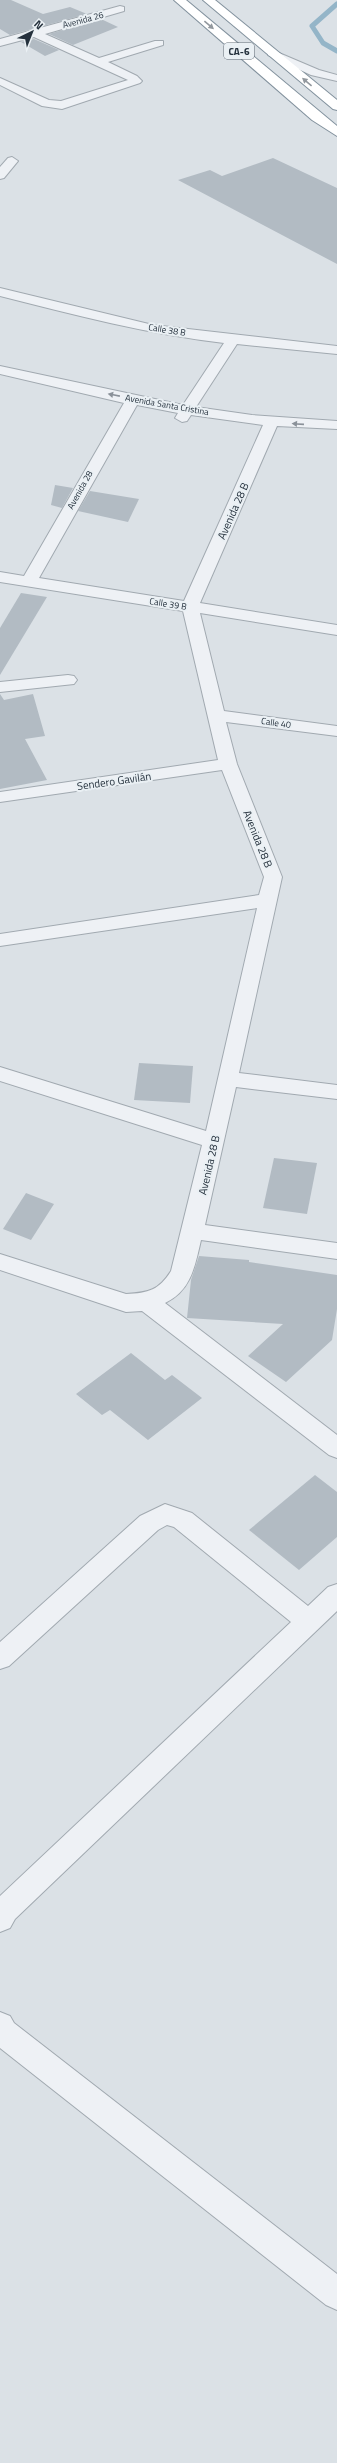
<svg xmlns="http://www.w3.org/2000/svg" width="337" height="2463" font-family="'Titillium Web',sans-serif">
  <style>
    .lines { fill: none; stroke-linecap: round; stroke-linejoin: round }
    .stream { stroke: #94b5c8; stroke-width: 5 }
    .building { fill: #b2bbc3 }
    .minor-casing { stroke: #a1a9b0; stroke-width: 2 }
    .highway-casing { stroke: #82919d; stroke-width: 2 }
    .minor { fill: #eef1f5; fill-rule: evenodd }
    .highway { fill: #fff; fill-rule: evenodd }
    .oneway { fill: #92989e }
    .oneway2 { fill: #8a9199 }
    .labels { text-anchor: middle; stroke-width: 4; stroke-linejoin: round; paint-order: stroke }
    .far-street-label { font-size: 9px; fill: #25313d; stroke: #eaf0f4 }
    .shield { fill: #eaf0f4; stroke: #606a74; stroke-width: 1 }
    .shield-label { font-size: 10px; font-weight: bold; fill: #25313d }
    .street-label { font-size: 11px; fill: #25313d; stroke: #eaf0f4 }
  </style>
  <rect width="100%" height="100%" fill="#dbe1e6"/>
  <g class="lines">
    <!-- stream -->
    <polyline class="stream" points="337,4 312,26 323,43 337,51"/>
  </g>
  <!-- building -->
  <g class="building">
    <polygon points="0,0 11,0 43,14 70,7 87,14 10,35 0,29"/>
    <polygon points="101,19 118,27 73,45 49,34"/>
    <polygon points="34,39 59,50 45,56 21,42"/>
    <polygon points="273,158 337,188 337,264 178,180 210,170 222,176"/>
    <polygon points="55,485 73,488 62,508 51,505"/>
    <polygon points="90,491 139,499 128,522 78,511"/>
    <polygon points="21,593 47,597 0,675 0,628"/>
    <polygon points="0,694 4,700 33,694 45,736 25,739 47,780 0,789"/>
    <polygon points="139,1063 193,1066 190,1103 134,1100"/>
    <polygon points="274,1158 317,1163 307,1214 263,1208"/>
    <polygon points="26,1193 54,1204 31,1240 3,1229"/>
    <polygon points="199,1256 249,1260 249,1262 337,1275 337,1309 332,1340 286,1382 248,1356 283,1324 187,1318 191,1280"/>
    <polygon points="131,1353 165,1380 172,1375 202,1398 148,1440 110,1410 102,1415 76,1394"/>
    <polygon points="315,1475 337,1492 337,1537 299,1570 249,1530"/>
  </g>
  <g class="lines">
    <!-- minor casing -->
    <g class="minor-casing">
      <g id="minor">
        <polygon points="120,6 124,7 124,11 45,34 99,58 155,41 163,41 163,45 108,62 137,76 142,81 140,83 62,109 42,106 0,85 0,78 49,100 61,101 128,80 34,37 0,46 0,39"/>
        <polygon points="272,50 319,70 337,75 337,81 311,75 268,55 268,51"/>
        <polygon points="12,157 18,161 4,178 0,179 0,167 8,158"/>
        <path d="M0,288l153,37 184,21v8l-100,-10 -41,63 56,8 85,6v8l-60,-3 -77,177 137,22v10l-137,-22 24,98 113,15v10l-111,-14 11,42 45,113 -43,196 98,12v14l-101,-12 -31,138 132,18v16l-136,-19c-6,26 -10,51 -36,63l172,132v23l-8,-3 -187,-144 -16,1 -126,-42v-16l126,40c23,-1 33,-4 45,-23l31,-126 -202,-64v-14l206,64 51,-223 -257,38v-12l259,-39 5,-18 -42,-107 -222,32v-10l218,-32 -35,-149 -183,-29v-10l24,4 100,-173 -124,-29v-8l183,39 41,-62c-76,-9 -150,-28 -224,-47zM137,405l41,8 -3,5 7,4 5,-1 4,-6 72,10 -79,176 -145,-23z"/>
        <polygon points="68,675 74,676 77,680 74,684 0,692 0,682"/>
        <polygon points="165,1504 192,1513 308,1606 328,1587 337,1584 337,1611 15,1919 10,1928 0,1932 0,1896 291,1622 174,1527 167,1525 158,1530 9,1666 0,1669 0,1642 140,1516"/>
        <polygon points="0,2012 10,2016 14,2023 337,2274 337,2310 326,2305 0,2048"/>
      </g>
    </g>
    <!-- highway casing -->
    <g class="highway-casing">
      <g id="highway">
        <polygon points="174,0 186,0 337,126 337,136 312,120"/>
        <polygon points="203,0 215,0 337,100 337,110 333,109"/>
      </g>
    </g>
    <!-- minor -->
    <use href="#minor" class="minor"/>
    <!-- highway -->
    <use href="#highway" class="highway"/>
  </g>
  <!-- one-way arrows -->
  <defs><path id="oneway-solid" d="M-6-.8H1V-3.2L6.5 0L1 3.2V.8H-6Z"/></defs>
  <g class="oneway">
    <use href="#oneway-solid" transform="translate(209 25) rotate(40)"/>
    <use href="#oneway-solid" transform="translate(307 82) rotate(-140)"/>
  </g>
  <g class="oneway2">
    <use href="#oneway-solid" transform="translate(114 395) rotate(-169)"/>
    <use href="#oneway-solid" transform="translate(298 424) rotate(-176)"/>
  </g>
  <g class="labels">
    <!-- far-street labels -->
    <g class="far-street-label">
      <text transform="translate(83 20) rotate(-15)" y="3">Avenida 26</text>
      <text transform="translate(167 330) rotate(9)" y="3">Calle 38 B</text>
      <text transform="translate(167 405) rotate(10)" y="3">Avenida Santa Cristina</text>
      <text transform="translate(80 490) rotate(-61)" y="3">Avenida 28</text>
      <text transform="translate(168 604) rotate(9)" y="3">Calle 39 B</text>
      <text transform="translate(276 723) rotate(8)" y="3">Calle 40</text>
    </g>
    <!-- shield labels -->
    <rect class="shield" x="224" y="43" width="30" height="16" rx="3"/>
    <g class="shield-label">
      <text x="239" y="55">CA-6</text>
    </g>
    <!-- street labels -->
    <g class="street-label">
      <text transform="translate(233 511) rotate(-66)" y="4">Avenida 28 B</text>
      <text transform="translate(114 781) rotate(-8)" y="4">Sendero Gavilán</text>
      <text transform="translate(258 839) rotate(68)" y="4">Avenida 28 B</text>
      <text transform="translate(209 1165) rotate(-77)" y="4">Avenida 28 B</text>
    </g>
  </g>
  <!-- north arrow -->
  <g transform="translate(32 32) rotate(43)" stroke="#eaf0f4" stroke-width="3" paint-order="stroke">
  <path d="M0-3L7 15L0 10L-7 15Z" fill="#25313d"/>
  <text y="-6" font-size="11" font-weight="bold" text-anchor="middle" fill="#25313d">N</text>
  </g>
</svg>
